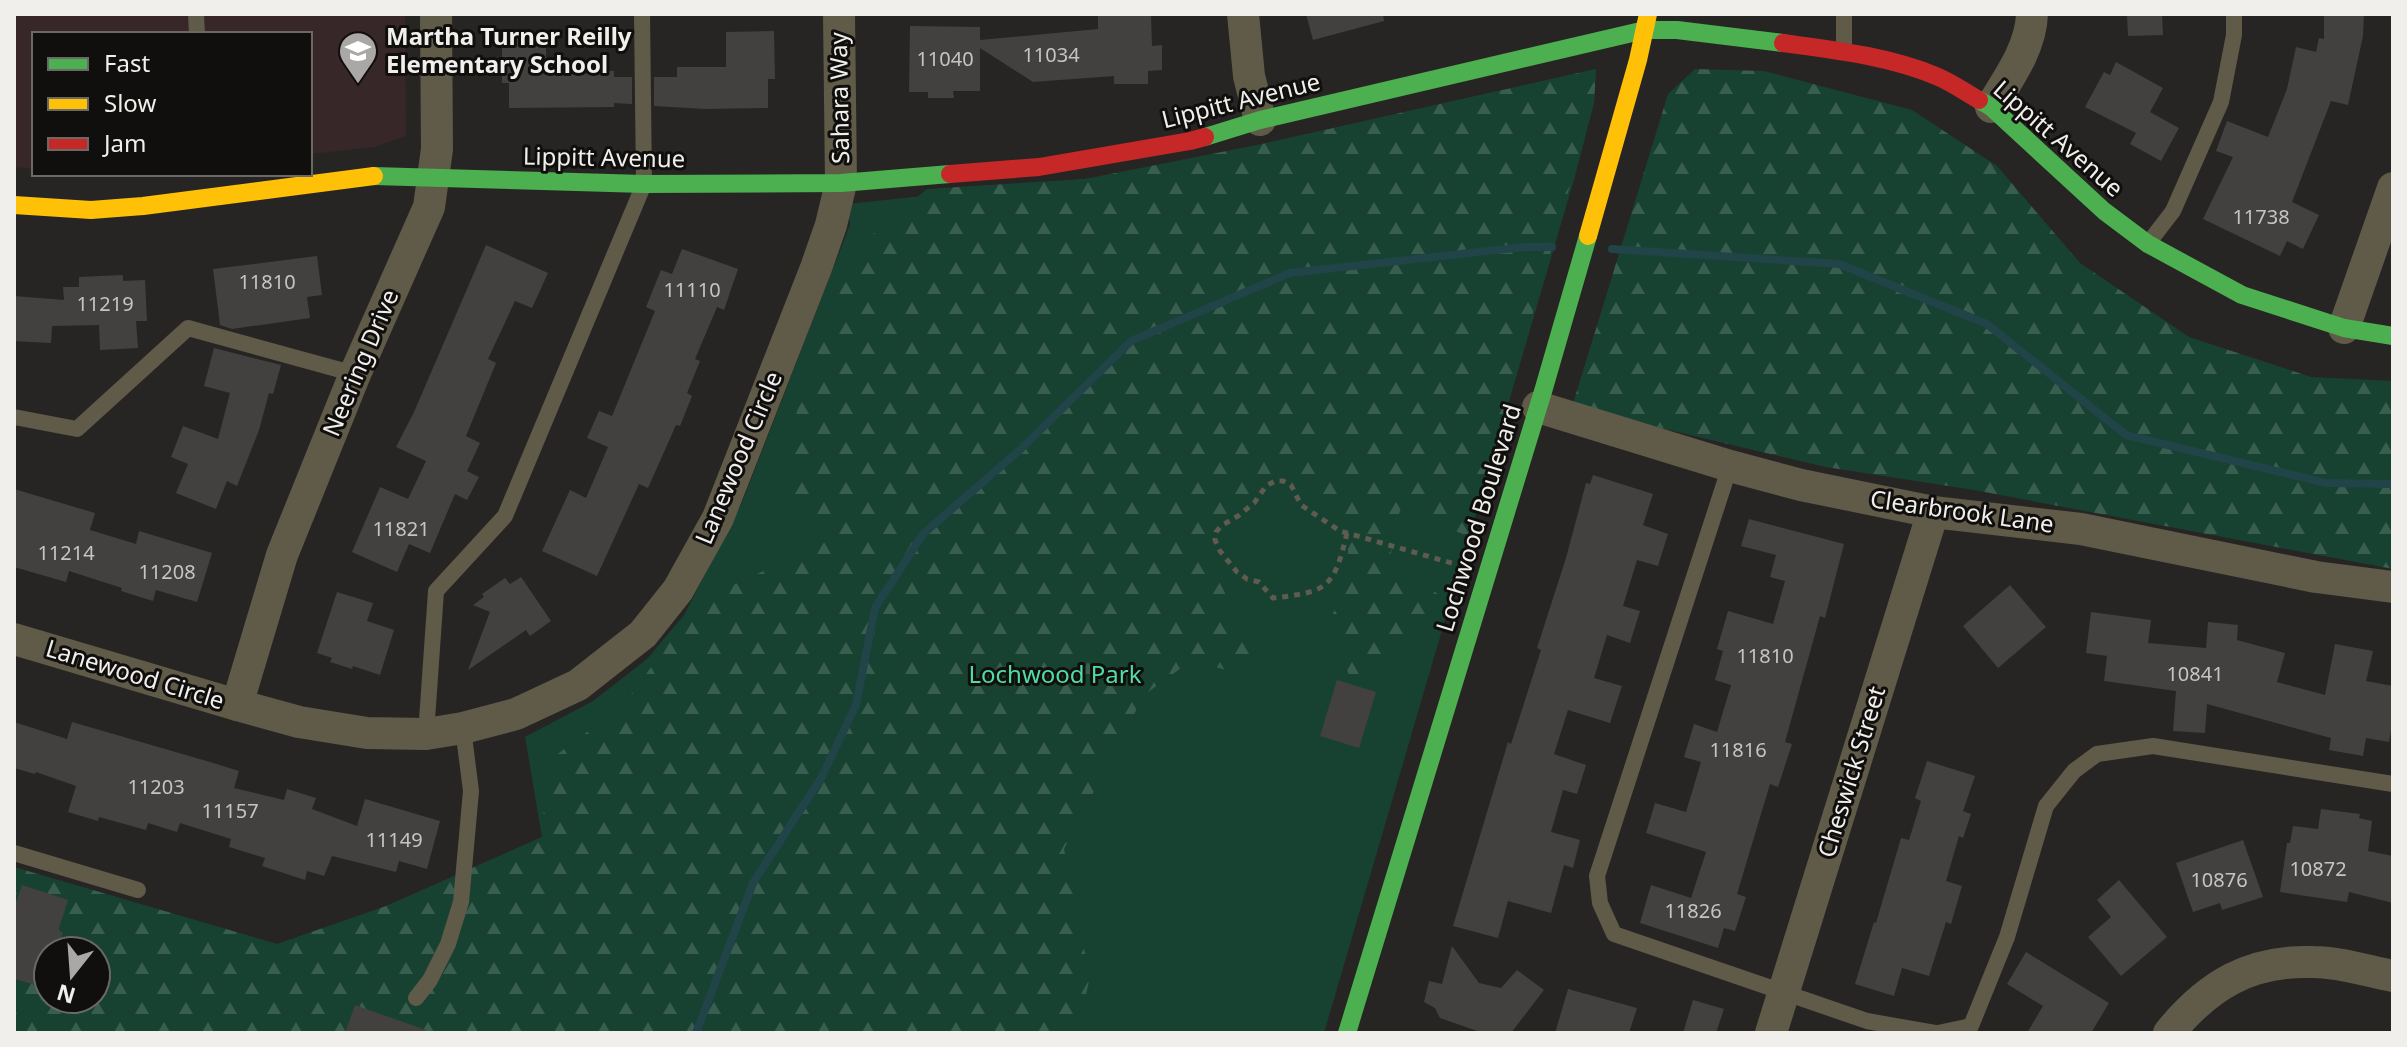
<svg xmlns="http://www.w3.org/2000/svg" width="2407" height="1047" font-family="'Noto Sans',sans-serif">
  <style>
    .education { fill: #382729 }
    .green { fill: #174231 }
    .forest { fill: url(#forest-firs); fill-rule: evenodd }
    .lines { fill: none; stroke-linecap: round; stroke-linejoin: round }
    .stream { stroke: #204448; stroke-width: 8 }
    .building { fill: #434140 }
    .path { stroke: #5f5b51; stroke-width: 5; stroke-dasharray: 6 6; stroke-linecap: butt }
    .lane { stroke: #605a49; stroke-width: 16 }
    .street { stroke: #605a49; stroke-width: 32 }
    .fast { stroke: #4caf50; stroke-width: 18 }
    .slow { stroke: #ffc107; stroke-width: 18 }
    .jam { stroke: #c62828; stroke-width: 18 }
    .labels { text-anchor: middle; stroke-width: 6; stroke-linejoin: round; paint-order: stroke }
    .number-label { font-size: 20px; fill: #c5c4c1 }
    .poi-label { font-size: 24px; font-weight: bold; fill: #f0efec; stroke: #100f0d; text-anchor: start }
    .street-label { font-size: 24px; fill: #f0efec; stroke: #100f0d }
    .park-label { font-size: 24px; fill: #51dba5; stroke: #100f0d }
  </style>
  <defs>
    <pattern id="forest-firs" width="22" height="20" patternUnits="userSpaceOnUse" patternTransform="scale(2)"><rect width="22" height="20" fill="#174231"/><path d="M5 1l3.5 6h-7zM16 11l3.5 6h-7z" fill="#395e4f"/></pattern>
  </defs>
  <rect width="100%" height="100%" fill="#272523"/>
  <!-- education -->
  <polygon class="education" points="14,14 405,14 406,136 374,147 310,154 310,34 34,34 34,169 14,167"/>
  <!-- green -->
  <polygon class="green" points="1596,69 1594,103 1575,176 1324,1033 589,1033 542,837 525,737 593,701 647,659 684,615 741,505 850,225 848,204 1204,166 1262,144"/>
  <!-- forest -->
  <g class="forest">
    <path d="M1596,69l-2,34 -126,433 -68,-26 -11,52 49,32 -39,67 -47,22 -12,-32 -16,-21 26,-48 -4,-60 -57,-51 -31,16 -50,46 5,36 38,77 4,22 -15,6 -48,-14 -48,35 -80,154 26,129 -14,55h-1062v-166l263,77 109,-38 156,-69 5,-75 76,-57 78,-105 136,-63 -45,-34 3,-86 60,-168 72,-60 158,-10 177,-35zM48,951h48v48h-48z"/>
    <polygon points="1695,69 1764,71 1912,110 1997,166 2080,263 2189,337 2311,377 2393,381 2393,569 1974,490 1826,467 1572,407 1668,94"/>
  </g>
  <g class="lines">
    <!-- stream -->
    <g class="stream">
      <polyline points="1612,249 1839,264 1987,324 2126,435 2326,483 2393,484"/>
      <polyline points="696,1033 753,883 821,778 856,705 875,608 923,534 1022,448 1131,341 1290,273 1524,247 1552,247"/>
    </g>
  </g>
  <!-- building -->
  <g class="building">
    <polygon points="1151,14 1152,46 1162,45 1162,70 1148,71 1148,84 1114,84 1114,76 1033,82 980,48 980,91 953,91 954,98 928,98 928,92 909,92 910,26 980,27 980,40 1098,29 1098,15"/>
    <polygon points="1306,14 1383,14 1384,21 1313,40"/>
    <polygon points="2127,14 2162,14 2163,35 2128,36"/>
    <polygon points="2324,14 2364,14 2363,36 2348,105 2331,101 2292,202 2319,215 2303,249 2287,241 2280,256 2203,219 2233,157 2216,151 2227,121 2268,137 2287,89 2296,47 2316,52 2319,38 2324,39"/>
    <polygon points="774,31 775,79 768,79 768,108 705,109 654,106 654,77 677,77 677,67 726,67 726,32"/>
    <polygon points="546,32 546,64 581,64 581,71 614,71 614,77 632,77 632,104 614,103 614,107 509,108 509,83 502,83 502,33"/>
    <polygon points="2116,62 2163,88 2150,112 2179,128 2161,161 2130,144 2136,133 2085,107 2104,72 2110,75"/>
    <polygon points="486,245 548,273 532,308 515,301 488,359 496,363 466,436 480,443 467,471 479,477 467,500 455,494 430,553 409,544 397,572 352,552 380,487 408,499 426,461 396,447 414,412"/>
    <polygon points="682,249 738,269 724,310 717,307 695,359 700,361 687,393 692,396 680,426 676,425 648,488 639,484 597,576 542,551 570,490 586,498 608,447 587,438 599,411 612,416 655,311 646,307 661,270 672,274"/>
    <polygon points="317,256 322,295 307,297 310,318 232,329 220,325 213,269"/>
    <polygon points="123,275 123,281 145,280 147,321 136,321 138,348 100,350 99,325 52,326 51,343 14,341 14,296 64,300 63,287 79,287 79,277"/>
    <polygon points="214,348 281,365 273,394 269,393 259,430 237,486 227,481 216,509 176,493 188,464 171,457 183,426 218,439 230,393 204,386"/>
    <polygon points="1593,475 1653,494 1643,525 1668,534 1658,566 1637,560 1623,606 1640,611 1630,643 1607,635 1594,678 1622,686 1610,723 1568,710 1554,754 1586,765 1577,794 1563,790 1551,832 1580,840 1573,868 1564,865 1551,913 1508,901 1498,938 1453,926 1508,742 1511,744 1541,650 1537,648 1566,558 1586,483 1590,484"/>
    <polygon points="14,489 95,513 90,530 136,544 139,531 212,553 197,602 156,590 153,601 121,591 122,588 69,571 66,582 14,567"/>
    <polygon points="1749,519 1844,544 1825,618 1820,616 1785,742 1792,744 1778,787 1770,784 1737,894 1746,897 1735,931 1724,928 1718,948 1640,923 1651,885 1691,898 1706,852 1646,833 1655,803 1686,812 1701,762 1684,757 1694,724 1717,732 1731,685 1715,680 1723,651 1717,649 1728,611 1773,624 1785,581 1770,577 1776,555 1741,546"/>
    <polygon points="521,577 551,621 530,636 526,630 468,670 490,612 473,605 484,597 482,594 505,578 510,584"/>
    <polygon points="2010,585 2046,627 1998,668 1963,626"/>
    <polygon points="337,592 373,603 367,621 394,630 380,675 353,666 352,669 330,662 332,658 317,653"/>
    <polygon points="2091,612 2151,620 2148,643 2206,648 2208,622 2238,625 2237,640 2285,653 2277,682 2325,695 2335,644 2373,651 2366,681 2393,686 2393,720 2389,742 2366,738 2363,756 2329,750 2331,738 2207,704 2205,733 2173,731 2176,691 2104,681 2107,656 2086,653"/>
    <polygon points="1337,680 1376,692 1359,748 1320,736"/>
    <polygon points="14,722 67,739 72,722 210,762 239,771 234,788 284,800 287,789 316,798 312,809 357,826 365,799 440,821 427,869 399,861 396,872 332,856 324,876 307,871 305,880 262,866 265,858 229,847 231,839 180,823 177,832 148,823 146,830 99,817 98,821 68,812 76,786 36,772 35,774 14,768"/>
    <polygon points="1927,761 1975,776 1963,811 1971,814 1963,838 1959,836 1946,881 1962,886 1951,924 1946,922 1929,976 1902,968 1894,996 1855,984 1874,922 1876,923 1901,838 1909,840 1921,801 1915,798"/>
    <polygon points="2321,809 2360,814 2359,818 2372,821 2368,851 2393,856 2393,903 2349,892 2347,902 2280,892 2287,843 2290,843 2293,826 2318,829"/>
    <polygon points="2243,840 2263,897 2222,910 2220,903 2193,912 2176,863"/>
    <polygon points="2119,880 2167,937 2121,976 2088,937 2111,917 2097,900"/>
    <polygon points="22,885 68,900 58,931 63,932 57,951 48,951 48,988 14,979 14,908"/>
    <polygon points="1452,946 1479,983 1501,988 1517,970 1544,990 1511,1033 1483,1033 1440,1018 1435,1008 1424,1002 1429,981 1442,984"/>
    <polygon points="2026,952 2109,1003 2091,1033 2027,1033 2043,1006 2007,984"/>
    <polygon points="1568,989 1637,1008 1629,1033 1555,1033"/>
    <polygon points="1693,1000 1724,1009 1716,1033 1683,1033"/>
    <polygon points="355,1005 426,1030 425,1033 345,1033"/>
  </g>
  <g class="lines">
    <!-- path -->
    <path class="path" d="M1347,533c-13,54 -18,59 -74,65l-14,-16 -12,-3 -10,-7 -17,-21 -5,-11 1,-8 5,-6 17,-10 16,-13 12,-17 9,-5h8l8,4 10,20 39,26 7,2 108,31"/>
    <!-- lane -->
    <g class="lane">
      <polyline points="196,14 197,34"/>
      <polyline points="1844,14 1844,50"/>
      <polyline points="2150,241 2173,211 2221,102 2234,35 2234,14"/>
      <polyline points="14,417 77,429 188,328 355,374"/>
      <polyline points="1730,466 1597,876 1600,903 1614,934 1867,1021 1935,1033"/>
      <polyline points="426,734 436,591 505,516 644,184 642,14"/>
      <polyline points="14,853 138,890"/>
      <polyline points="416,998 430,980 448,944 461,902 471,791 463,728"/>
      <polyline points="1938,1033 1971,1026 2007,937 2046,806 2074,771 2097,754 2153,746 2393,784"/>
    </g>
    <!-- street -->
    <g class="street">
      <polyline points="1243,14 1249,76 1260,120"/>
      <path d="M1991,107c17,-28 40,-59 41,-93"/>
      <polyline points="2344,328 2393,188"/>
      <polyline points="1538,407 1730,466 1801,485 1933,512 2081,529 2316,577 2393,587"/>
      <polyline points="14,639 237,705 299,722 367,733 426,734 463,728 516,714 578,685 643,634 678,590 718,518 816,268 831,225 841,183 839,14"/>
      <polyline points="237,705 282,555 355,374 429,207 437,149 436,14"/>
      <polyline points="1771,1033 1933,512"/>
      <path d="M2169,1033c39,-48 81,-73 144,-71 26,0 54,9 80,14"/>
    </g>
    <!-- fast -->
    <g class="fast">
      <polyline points="1979,100 1991,107 2104,211 2148,244 2242,295 2344,328 2393,336"/>
      <polyline points="1205,137 1260,120 1645,30 1677,30 1783,43"/>
      <polyline points="374,176 644,184 841,183 950,174"/>
      <polyline points="1347,1033 1544,388 1588,236"/>
    </g>
    <!-- slow -->
    <g class="slow">
      <polyline points="14,205 91,210 143,206 374,176"/>
      <polyline points="1588,236 1638,60 1648,14"/>
    </g>
    <!-- jam -->
    <g class="jam">
      <path d="M1783,43c51,7 105,13 153,33 15,6 29,16 43,24"/>
      <polyline points="950,174 1039,167 1190,141 1205,137"/>
    </g>
  </g>
  <!-- icons -->
  <defs>
    <g id="school-pin" transform="scale(2)"><path d="M0 17L-7.5 6A9.5 9.5 0 1 1 7.5 6Z" fill="#aaa8a6" stroke="#100f0d"/><path d="M0-5L7-2L0 1L-7-2ZM-4 1L0 2.5L4 1V4Q0 6-4 4Z" fill="#fff"/></g>
  </defs>
  <g fill-rule="evenodd">
    <use href="#school-pin" x="358" y="51"/>
  </g>
  <g class="labels">
    <!-- number labels -->
    <g class="number-label">
      <text x="1051" y="62">11034</text>
      <text x="945" y="66">11040</text>
      <text x="2261" y="224">11738</text>
      <text x="267" y="289">11810</text>
      <text x="692" y="297">11110</text>
      <text x="105" y="311">11219</text>
      <text x="401" y="536">11821</text>
      <text x="66" y="560">11214</text>
      <text x="167" y="579">11208</text>
      <text x="1765" y="663">11810</text>
      <text x="2195" y="681">10841</text>
      <text x="1738" y="757">11816</text>
      <text x="156" y="794">11203</text>
      <text x="230" y="818">11157</text>
      <text x="394" y="847">11149</text>
      <text x="2318" y="876">10872</text>
      <text x="2219" y="887">10876</text>
      <text x="1693" y="918">11826</text>
    </g>
    <!-- poi labels -->
    <g class="poi-label">
      <text x="386" y="45">Martha Turner Reilly<tspan x="386" dy="28">Elementary School</tspan></text>
    </g>
    <!-- street labels -->
    <g class="street-label">
      <text transform="translate(840 98) rotate(-91)" y="8">Sahara Way</text>
      <text transform="translate(1241 101) rotate(-14)" y="8">Lippitt Avenue</text>
      <text transform="translate(2058 139) rotate(41)" y="8">Lippitt Avenue</text>
      <text transform="translate(604 158) rotate(1)" y="8">Lippitt Avenue</text>
      <text transform="translate(361 363) rotate(-67)" y="8">Neering Drive</text>
      <text transform="translate(739 458) rotate(-67)" y="8">Lanewood Circle</text>
      <text transform="translate(1962 512) rotate(8)" y="8">Clearbrook Lane</text>
      <text transform="translate(1479 518) rotate(-73)" y="8">Lochwood Boulevard</text>
      <text transform="translate(135 675) rotate(17)" y="8">Lanewood Circle</text>
      <text transform="translate(1852 772) rotate(-73)" y="8">Cheswick Street</text>
    </g>
    <!-- park labels -->
    <g class="park-label">
      <text x="1055" y="683">Lochwood Park</text>
    </g>
  </g>
  <!-- border -->
  <rect width="2407" height="1047" fill="none" stroke="#f0efec" stroke-width="32"/>
  <!-- legend -->
  <rect x="32" y="32" width="280" height="144" fill="#100f0d" stroke="#6a6966" stroke-width="2"/>
  <rect x="48" y="58" width="40" height="12" fill="#4caf50" stroke="#6a6966" stroke-width="2"/>
  <text x="104" y="72" font-size="24" fill="#f0efec">Fast</text>
  <rect x="48" y="98" width="40" height="12" fill="#ffc107" stroke="#6a6966" stroke-width="2"/>
  <text x="104" y="112" font-size="24" fill="#f0efec">Slow</text>
  <rect x="48" y="138" width="40" height="12" fill="#c62828" stroke="#6a6966" stroke-width="2"/>
  <text x="104" y="152" font-size="24" fill="#f0efec">Jam</text>
  <!-- north arrow -->
  <g transform="translate(72 975) rotate(197)"><circle r="38" fill="#100f0d" stroke="#6a6966" stroke-width="2"/>
  <path d="M0-6L14 30L0 20L-14 30Z" fill="#aaa8a6"/>
  <text y="-12" font-size="22" font-weight="bold" text-anchor="middle" fill="#f0efec">N</text>
  </g>
</svg>
